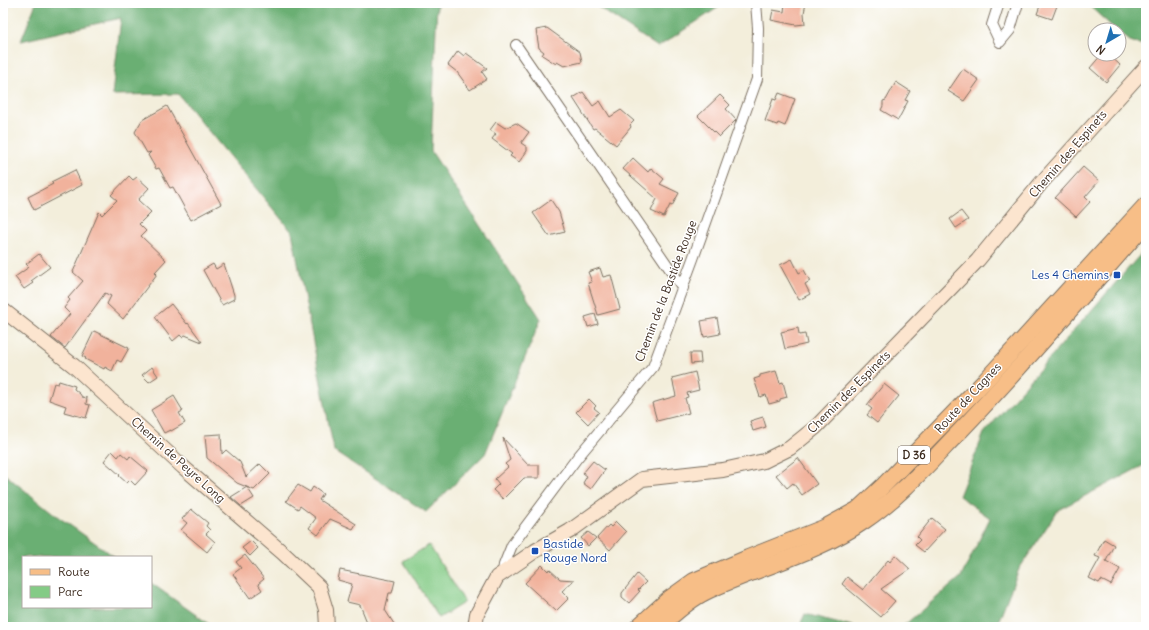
<svg xmlns="http://www.w3.org/2000/svg" width="1149" height="630" font-family="Delius,sans-serif">
  <style>
    .green { fill: #84cb86; stroke: #607a52 }
    .forest { fill: #6baf73; stroke: #536c48 }
    .building { fill: #f1b29c }
    .lines { fill: none; stroke-linecap: round; stroke-linejoin: round }
    .street-casing { stroke: #7b6f60; stroke-width: 12 }
    .secondary-casing { stroke: #7b6f60; stroke-width: 16 }
    .primary-casing { stroke: #7b6f60; stroke-width: 18 }
    .street { stroke: #fff; stroke-width: 10 }
    .secondary { stroke: #fce5cf; stroke-width: 14 }
    .primary { stroke: #f7be87; stroke-width: 16 }
    .transit-dot { fill: #1a4fb4; stroke: #fff; stroke-width: 1.5 }
    .labels { text-anchor: middle; stroke-width: 3; stroke-linejoin: round; paint-order: stroke }
    .shield { fill: #fff; stroke: #766a62; stroke-width: 1 }
    .shield-label { font-size: 11px; font-weight: bold; fill: #3b2a1e }
    .street-label { font-size: 12px; fill: #3b2a1e; stroke: #fff }
    .transit-label { font-size: 12px; fill: #164399; stroke: #fff; text-anchor: end }
  </style>
  <rect width="100%" height="100%" fill="#fff"/>
  <filter id="ink" filterUnits="userSpaceOnUse"><feTurbulence type="fractalNoise" baseFrequency=".025" numOctaves="2"/><feDisplacementMap in="SourceGraphic" scale="8" xChannelSelector="R" yChannelSelector="G"/><feConvolveMatrix kernelMatrix="1 2 1 2 8 2 1 2 1" color-interpolation-filters="sRGB"/></filter>
  <filter id="wash" filterUnits="userSpaceOnUse"><feTurbulence type="fractalNoise" baseFrequency=".012" numOctaves="4" result="noise"/><feDisplacementMap in="SourceGraphic" scale="16" xChannelSelector="R" yChannelSelector="G"/><feGaussianBlur stdDeviation="0.9" result="paint"/><feColorMatrix in="noise" values="0 0 0 0 0 0 0 0 0 0 0 0 0 0 0 0 0 1.4 0 .05"/><feComposite in="paint" operator="in"/></filter>
  <g filter="url(#wash)">
    <rect width="100%" height="100%" fill="#f3eedb"/>
    <!-- green -->
    <polygon class="green" points="429,545 465,602 439,618 403,561"/>
    <!-- forest -->
    <g class="forest">
      <polygon points="36,3 437,3 431,151 541,319 485,454 426,512 334,451 292,232 178,94 112,95 121,18 21,41"/>
      <polygon points="592,3 725,3 658,47"/>
      <polygon points="1086,3 1146,3 1146,46 1130,41 1119,32 1119,30 1116,30"/>
      <polygon points="1146,248 1146,464 1058,510 1019,569 996,627 902,627 961,577 990,518 959,496 984,433"/>
      <polygon points="3,473 57,516 115,557 23,557 23,607 151,607 151,583 213,627 3,627"/>
      <polygon points="805,614 856,627 799,627"/>
    </g>
    <g id="blocks">
      <!-- building -->
      <g class="building">
        <polygon points="785,3 806,3 804,13 805,24 796,25 771,20 773,10 784,12"/>
        <polygon points="1041,3 1058,3 1052,19 1037,14"/>
        <polygon points="547,28 580,52 582,62 564,66 557,62 556,64 542,55 544,52 539,48 536,30"/>
        <polygon points="458,51 464,56 466,53 487,68 482,72 487,79 470,90 457,72 448,65"/>
        <polygon points="1102,54 1108,54 1120,65 1106,82 1090,68"/>
        <polygon points="963,69 979,80 964,101 948,91"/>
        <polygon points="896,82 910,91 905,100 908,101 898,120 881,110 883,106 883,101 886,100"/>
        <polygon points="583,92 593,106 600,101 610,117 621,110 634,121 630,125 631,127 616,145 595,128 593,129 573,98"/>
        <polygon points="779,93 795,99 785,126 778,123 777,125 765,121 773,99 776,100"/>
        <polygon points="720,95 730,105 726,109 736,120 719,137 698,116"/>
        <polygon points="167,106 221,204 191,220 173,187 170,188 159,168 156,169 148,155 151,152 147,153 135,132 142,120"/>
        <polygon points="496,122 505,128 516,123 529,132 521,143 527,147 527,151 519,162 510,156 512,154 492,139 496,134 490,130"/>
        <polygon points="633,158 648,172 651,168 664,179 660,184 679,193 672,206 670,205 664,217 651,211 657,199 623,169"/>
        <polygon points="1083,167 1099,181 1085,197 1090,202 1076,217 1055,198"/>
        <polygon points="75,170 82,185 34,210 28,197 53,184 51,182"/>
        <polygon points="129,176 133,180 137,177 149,188 138,200 151,212 139,224 146,231 141,236 166,260 155,272 157,274 123,319 107,304 111,296 105,293 65,348 51,337 70,314 64,308 70,300 68,298 83,281 73,272 99,212 102,215 117,200 111,195"/>
        <polygon points="551,200 559,212 565,232 549,236 533,213"/>
        <polygon points="961,211 968,220 956,228 950,219"/>
        <polygon points="39,254 50,267 31,281 33,283 24,289 15,277 29,267 26,264"/>
        <polygon points="792,259 799,273 804,270 810,281 805,284 810,294 799,300 780,265"/>
        <polygon points="213,264 216,269 224,264 234,295 234,299 222,305 203,270"/>
        <polygon points="600,268 603,277 611,275 620,309 598,315 588,283 592,282 588,272"/>
        <polygon points="171,304 187,324 188,323 202,342 185,335 182,337 180,335 173,341 155,317"/>
        <polygon points="595,314 598,324 588,327 585,317"/>
        <polygon points="717,318 720,334 704,337 701,321"/>
        <polygon points="798,328 799,335 805,334 807,344 785,349 781,332"/>
        <polygon points="94,331 129,348 121,362 117,360 112,371 105,367 104,369 85,359 86,358 82,356"/>
        <polygon points="690,353 700,353 701,363 691,364"/>
        <polygon points="152,367 158,376 149,382 142,375"/>
        <polygon points="776,371 780,383 783,382 787,397 780,399 780,401 769,404 766,395 760,397 754,379 760,377 760,375"/>
        <polygon points="695,372 699,390 687,393 688,397 685,398 689,413 657,421 652,403 676,396 672,378"/>
        <polygon points="59,381 75,386 74,389 80,394 82,397 87,398 86,404 90,405 86,418 64,412 66,406 49,400 54,383 58,384"/>
        <polygon points="884,384 899,396 877,423 867,415 872,409 867,405"/>
        <polygon points="174,396 183,411 179,413 185,423 171,431 170,430 164,433 151,410"/>
        <polygon points="589,399 596,406 594,408 599,412 588,424 576,412"/>
        <polygon points="763,417 766,427 753,431 750,421"/>
        <polygon points="221,434 222,454 226,450 240,462 246,477 260,464 270,474 254,490 237,483 207,458 205,435"/>
        <polygon points="503,438 528,465 539,465 539,478 524,478 503,499 493,490 499,484 495,479 508,467 505,464 510,460"/>
        <polygon points="112,451 118,457 121,453 128,459 130,456 148,471 135,485 130,480 127,483 119,476 120,475 104,461"/>
        <polygon points="798,458 817,484 802,495 793,483 787,488 776,475"/>
        <polygon points="593,461 605,470 591,489 583,483 587,476 583,473"/>
        <polygon points="298,485 310,492 313,487 323,494 319,500 356,524 353,529 330,519 318,535 309,528 316,518 300,506 298,509 286,501"/>
        <polygon points="247,487 254,498 241,506 231,497"/>
        <polygon points="191,509 208,523 206,526 210,530 206,534 215,542 207,552 181,530 187,523 182,519"/>
        <polygon points="932,518 945,529 924,552 915,545 920,540 917,537"/>
        <polygon points="616,522 626,532 610,550 597,538 609,525 611,527"/>
        <polygon points="588,532 596,538 588,546 581,538"/>
        <polygon points="1104,539 1114,545 1106,561 1120,569 1111,585 1101,580 1099,583 1089,578 1100,558 1095,556"/>
        <polygon points="251,541 258,548 250,556 242,548"/>
        <polygon points="245,555 264,579 258,584 262,590 250,598 233,574 241,568 236,562"/>
        <polygon points="895,555 910,569 881,589 895,601 881,617 842,584 847,577 863,590 888,560 890,562"/>
        <polygon points="542,565 548,571 549,569 560,579 574,580 562,591 569,598 556,611 525,583"/>
        <polygon points="340,570 395,581 392,593 389,593 385,610 396,627 369,627 360,605 347,602 352,584 338,580"/>
        <polygon points="637,574 646,582 638,590 640,591 629,603 622,597 622,593"/>
      </g>
    </g>
  </g>
  <g filter="url(#ink)">
    <use href="#blocks" fill-opacity="0" stroke="#7b6f60" stroke-width="1"/>
    <g class="lines">
      <!-- street casing -->
      <g class="street-casing">
        <g id="street">
          <polyline points="999,3 992,25 1000,42 1010,30 1018,3"/>
          <polyline points="516,45 683,288"/>
          <polyline points="503,572 504,565 512,545 577,458 653,367 693,259 757,79 758,28 756,3"/>
        </g>
      </g>
      <!-- secondary casing -->
      <g class="secondary-casing">
        <g id="secondary">
          <polyline points="3,310 74,366 183,467 283,553 319,587 326,610 327,627"/>
          <polyline points="475,627 477,614 497,577 535,551 570,531 642,479 723,470 764,461 790,448 816,427 978,260 1042,182 1146,67"/>
        </g>
      </g>
      <!-- primary casing -->
      <g class="primary-casing">
        <g id="primary">
          <polyline points="638,627 669,599 694,581 748,558 826,527 857,510 884,485 984,382 1146,205"/>
          <path d="M659,627c14,-12 29,-27 46,-35 53,-25 111,-38 159,-71 36,-24 67,-60 97,-91 64,-67 124,-137 185,-207"/>
        </g>
      </g>
      <!-- street -->
      <use href="#street" class="street"/>
      <!-- secondary -->
      <use href="#secondary" class="secondary"/>
      <!-- primary -->
      <use href="#primary" class="primary"/>
    </g>
  </g>
  <!-- markers -->
  <g class="transit-dot">
    <rect x="1113" y="271" width="8" height="8" rx="2"/>
    <rect x="531" y="547" width="8" height="8" rx="2"/>
  </g>
  <g class="labels">
    <!-- shield labels -->
    <rect class="shield" x="898" y="446" width="32" height="18" rx="3"/>
    <g class="shield-label">
      <text x="914" y="459">D 36</text>
    </g>
    <!-- street labels -->
    <g class="street-label">
      <text transform="translate(1068 154) rotate(-49)" y="4">Chemin des Espinets</text>
      <text transform="translate(666 291) rotate(-69)" y="4">Chemin de la Bastide Rouge</text>
      <text transform="translate(849 392) rotate(-45)" y="4">Chemin des Espinets</text>
      <text transform="translate(968 398) rotate(-47)" y="4">Route de Cagnes</text>
      <text transform="translate(178 460) rotate(42)" y="4">Chemin de Peyre Long</text>
    </g>
    <!-- transit labels -->
    <g class="transit-label">
      <text x="1109" y="279">Les 4 Chemins</text>
      <text x="543" y="548" text-anchor="start">Bastide<tspan x="543" dy="14">Rouge Nord</tspan></text>
    </g>
  </g>
  <!-- margin -->
  <rect width="1149" height="630" fill="none" stroke="#fff" stroke-width="16"/>
  <!-- legend -->
  <rect x="22" y="556" width="130" height="52" fill="#ffffff" stroke="#b1aaa5"/>
  <rect x="30" y="569" width="20" height="6" fill="#f7be87" stroke="#b1aaa5"/>
  <text x="58" y="576" font-size="12" fill="#3b2a1e">Route</text>
  <rect x="30" y="586" width="20" height="12" fill="#84cb86" stroke="#b1aaa5"/>
  <text x="58" y="596" font-size="12" fill="#3b2a1e">Parc</text>
  <!-- north arrow -->
  <g transform="translate(1107 42) rotate(218)"><circle r="19" fill="#ffffff" stroke="#b1aaa5"/>
  <path d="M0-3L7 15L0 10L-7 15Z" fill="#1f6fb2"/>
  <text y="-6" font-size="11" font-weight="bold" text-anchor="middle" fill="#3b2a1e">N</text>
  </g>
</svg>
